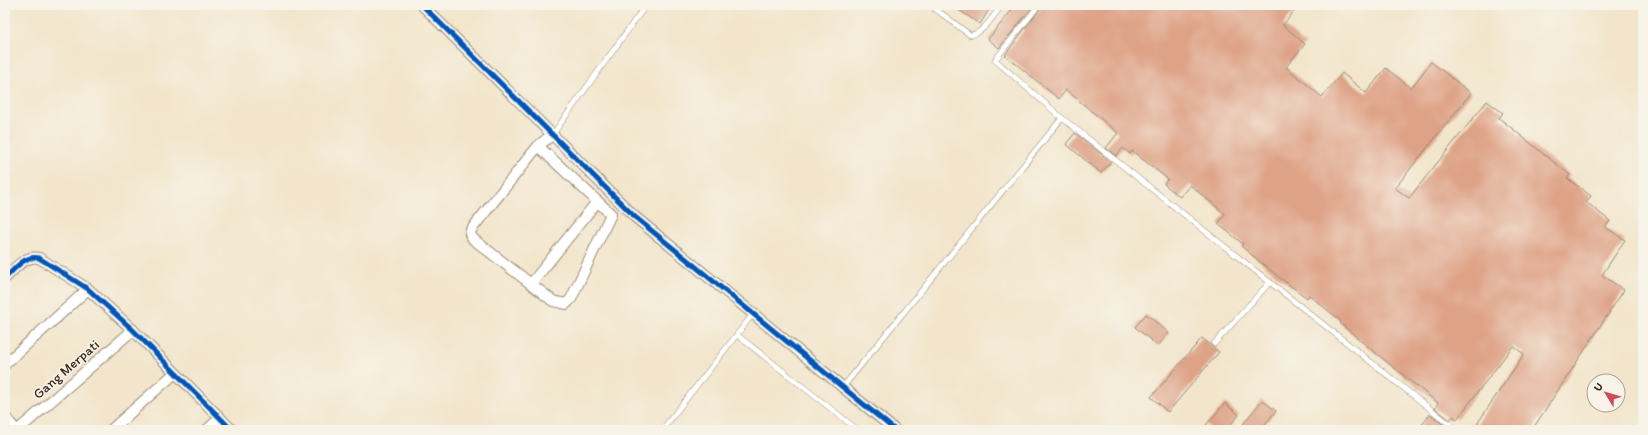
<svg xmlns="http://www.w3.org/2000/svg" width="1648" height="435" font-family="Itim,sans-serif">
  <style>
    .building { fill: #dea286 }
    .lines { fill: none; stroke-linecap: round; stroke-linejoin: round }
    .lane-casing { stroke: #968874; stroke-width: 6 }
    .street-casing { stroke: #968874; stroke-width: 12 }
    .lane { stroke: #fff; stroke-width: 5 }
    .street { stroke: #fff; stroke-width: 10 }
    .cycleway-casing { stroke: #f7f3e8; stroke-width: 8 }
    .cycleway { stroke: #0057b8; stroke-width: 5 }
    .labels { text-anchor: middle; stroke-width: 3; stroke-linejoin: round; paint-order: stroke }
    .street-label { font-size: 14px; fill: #3b2a1e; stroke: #f7f3e8 }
  </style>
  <rect width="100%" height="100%" fill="#f7f3e8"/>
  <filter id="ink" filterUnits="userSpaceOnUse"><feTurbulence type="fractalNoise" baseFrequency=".025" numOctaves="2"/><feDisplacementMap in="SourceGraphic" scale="8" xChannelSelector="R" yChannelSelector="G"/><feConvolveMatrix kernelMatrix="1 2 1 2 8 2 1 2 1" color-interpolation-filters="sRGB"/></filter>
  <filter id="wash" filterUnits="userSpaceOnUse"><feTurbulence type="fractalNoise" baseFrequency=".012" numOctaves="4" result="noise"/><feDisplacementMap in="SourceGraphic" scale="16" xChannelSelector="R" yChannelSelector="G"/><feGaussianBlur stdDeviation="0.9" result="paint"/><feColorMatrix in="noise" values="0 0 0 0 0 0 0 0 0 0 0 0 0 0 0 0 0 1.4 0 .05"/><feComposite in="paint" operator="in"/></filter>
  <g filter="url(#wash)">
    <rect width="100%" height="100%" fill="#f2e5cb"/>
    <g id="blocks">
      <!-- building -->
      <g class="building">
        <polygon points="951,5 992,5 980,24"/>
        <polygon points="1016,5 1034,5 999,48 988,39"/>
        <polygon points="1043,5 1299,5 1283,25 1305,44 1286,67 1322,97 1342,73 1366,93 1386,68 1411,88 1431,62 1471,93 1395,188 1409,198 1487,101 1503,113 1499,118 1570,175 1567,178 1591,196 1586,202 1610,221 1605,227 1625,240 1602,275 1624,290 1532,430 1473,430 1524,354 1513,346 1457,419 1453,416 1450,420 1435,408 1438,403 1362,342 1340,323 1341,321 1309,295 1307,298 1280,278 1241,246 1243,244 1218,224 1225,214 1190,185 1180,197 1164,184 1168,179 1132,151 1130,154 1123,148 1116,156 1106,148 1118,133 1066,90 1059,99 1005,55"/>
        <polygon points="1075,133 1111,162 1101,173 1066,144"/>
        <polygon points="1146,314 1169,333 1158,346 1135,327"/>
        <polygon points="1202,338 1219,352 1168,412 1151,397"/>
        <polygon points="1262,400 1276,411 1260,430 1250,430 1243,424"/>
        <polygon points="1225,403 1239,415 1226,430 1213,430 1206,425"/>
        <polygon points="1430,414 1445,426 1442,430 1418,430"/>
      </g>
    </g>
  </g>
  <g filter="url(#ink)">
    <use href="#blocks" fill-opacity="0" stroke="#968874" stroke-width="1"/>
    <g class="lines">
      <!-- lane casing -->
      <g class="lane-casing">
        <g id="lane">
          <path d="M930,5l40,30c13,-1 24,-20 32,-30"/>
          <polyline points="1062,118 1457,430"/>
          <polyline points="553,134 646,5"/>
          <polyline points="737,335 858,430"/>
          <polyline points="1214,344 1270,282"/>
          <polyline points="843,387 1062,118 995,60 1039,5"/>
          <polyline points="662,430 753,314"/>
        </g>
      </g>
      <!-- street casing -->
      <g class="street-casing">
        <g id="street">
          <polyline points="422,5 635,217 895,430"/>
          <polyline points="538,146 611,214 571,299 566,304 553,301 473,239 470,234 471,230 538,146 553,134"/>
          <path d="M5,278c10,-9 19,-23 34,-20l49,31 45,41 99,100"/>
          <polyline points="531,284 596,203"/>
          <polyline points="5,364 88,289"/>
          <polyline points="5,417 16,430"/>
          <polyline points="18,430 133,330"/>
          <polyline points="111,430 175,373"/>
          <polyline points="207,430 220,418"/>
        </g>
      </g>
      <!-- lane -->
      <use href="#lane" class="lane"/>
      <!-- street -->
      <use href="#street" class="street"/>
      <!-- cycleway casing -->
      <g class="cycleway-casing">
        <g id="cycleway">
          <polyline points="422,5 635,217 895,430"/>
          <path d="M5,278c10,-9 19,-23 34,-20l49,31 45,41 99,100"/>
        </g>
      </g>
      <!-- cycleway -->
      <use href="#cycleway" class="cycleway"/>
    </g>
  </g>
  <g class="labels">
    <!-- street labels -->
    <g class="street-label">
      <text transform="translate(66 369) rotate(-41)" y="5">Gang Merpati</text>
    </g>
  </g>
  <!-- margin -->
  <rect width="1648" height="435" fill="none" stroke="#f7f3e8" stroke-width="20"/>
  <!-- north arrow -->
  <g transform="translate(1606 393) rotate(308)"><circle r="19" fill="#f7f3e8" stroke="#aca397"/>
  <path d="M0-3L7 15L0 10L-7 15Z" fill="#d1495b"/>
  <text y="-6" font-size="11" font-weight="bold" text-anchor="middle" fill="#3b2a1e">U</text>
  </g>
</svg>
